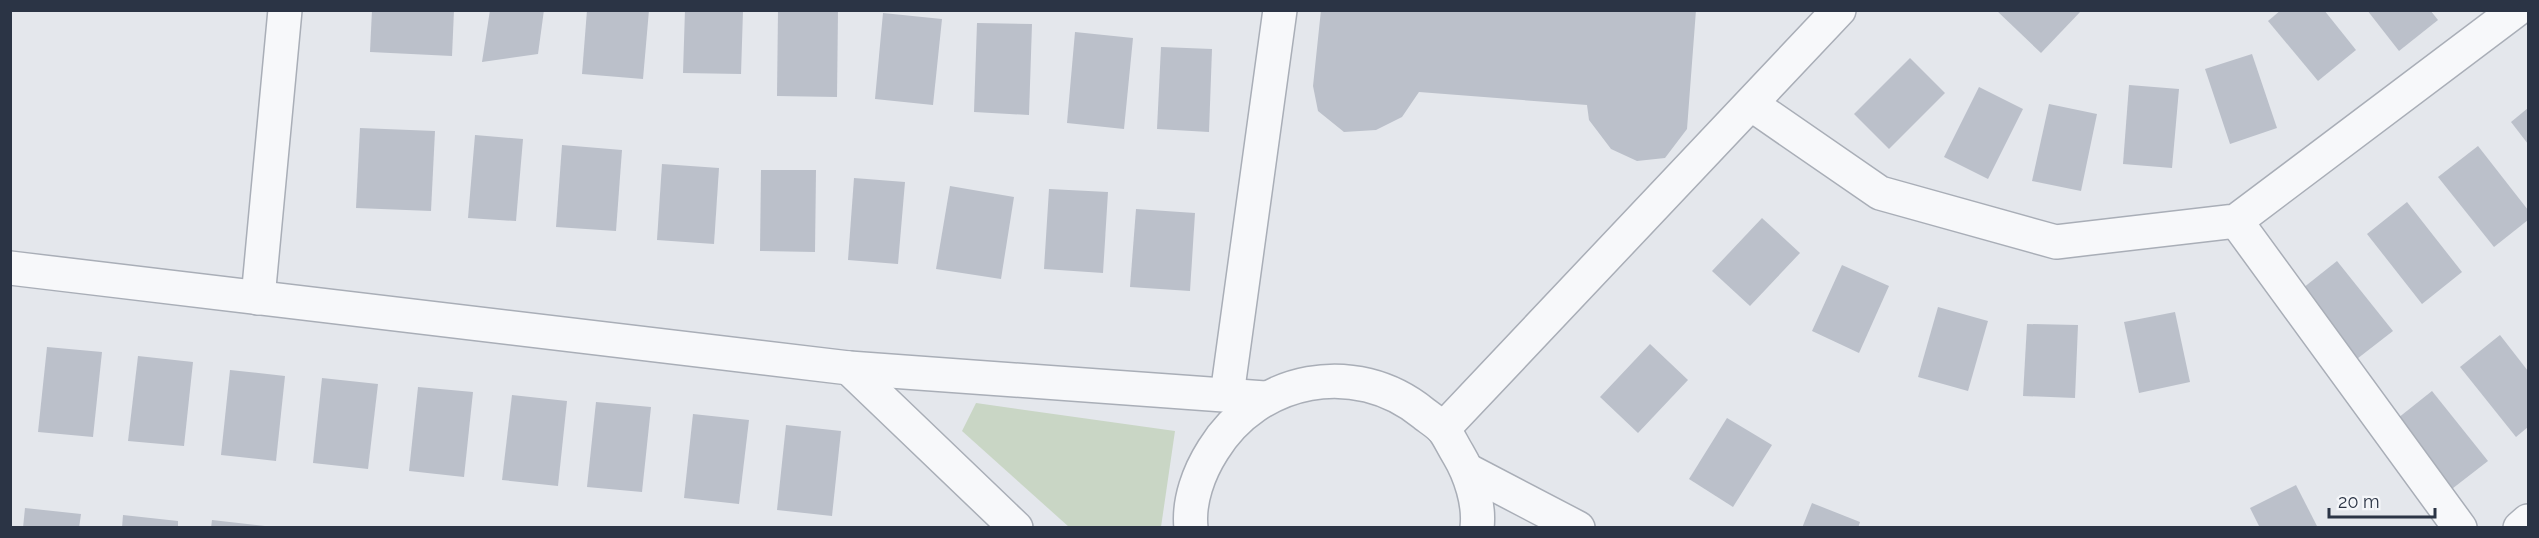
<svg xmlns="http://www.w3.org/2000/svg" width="2539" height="538" font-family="Raleway,sans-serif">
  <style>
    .green { fill: #c9d6c5 }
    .building { fill: #bbc0ca }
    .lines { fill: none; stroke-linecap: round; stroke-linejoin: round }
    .minor-casing { stroke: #a9aeb7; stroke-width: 36 }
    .minor { stroke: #f7f8fa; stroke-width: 33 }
  </style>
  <rect width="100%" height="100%" fill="#e4e7ec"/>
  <!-- green -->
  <polygon class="green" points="976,403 1175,431 1161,527 1069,527 962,431"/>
  <!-- building -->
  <g class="building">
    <polygon points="372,10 454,10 452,56 370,52"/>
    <polygon points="490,10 544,10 538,54 482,62"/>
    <polygon points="587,10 649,10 643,79 582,74"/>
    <polygon points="685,10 743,10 741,74 683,73"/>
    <polygon points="778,10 838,10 837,97 777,96"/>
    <polygon points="1321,10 1696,10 1687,129 1665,158 1637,161 1611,149 1589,120 1587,105 1419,92 1402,117 1376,130 1344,132 1318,111 1313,86"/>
    <polygon points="1996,10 2082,10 2041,53"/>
    <polygon points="2281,10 2324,10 2356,50 2318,81 2268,21"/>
    <polygon points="2367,10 2430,10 2438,20 2399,51"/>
    <polygon points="883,13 942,19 933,105 875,99"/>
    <polygon points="977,23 1032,24 1029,115 974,112"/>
    <polygon points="1075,32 1133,38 1124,129 1067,123"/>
    <polygon points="1161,47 1212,49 1209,132 1157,129"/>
    <polygon points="2252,54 2277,128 2230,144 2205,69"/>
    <polygon points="1910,58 1945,93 1889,149 1854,114"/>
    <polygon points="2129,85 2179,89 2172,168 2123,164"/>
    <polygon points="1979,87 2023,109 1988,179 1944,157"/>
    <polygon points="2049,104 2097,114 2081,191 2032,181"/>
    <polygon points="2528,108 2528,144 2511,122"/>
    <polygon points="360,128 435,131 431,211 356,208"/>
    <polygon points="475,135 523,139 516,221 468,218"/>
    <polygon points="562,145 622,150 616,231 556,227"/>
    <polygon points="2478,146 2528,210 2528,220 2494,247 2438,177"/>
    <polygon points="662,164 719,168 714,244 657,240"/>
    <polygon points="761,170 816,170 815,252 760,251"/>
    <polygon points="854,178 905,182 898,264 848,260"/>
    <polygon points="950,186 1014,197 1001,279 936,269"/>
    <polygon points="1049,189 1108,192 1103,273 1044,269"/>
    <polygon points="2407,202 2462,272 2422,304 2367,234"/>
    <polygon points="1136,209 1195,213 1190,291 1130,287"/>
    <polygon points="1762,218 1800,253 1750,306 1712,271"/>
    <polygon points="2337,261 2393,331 2353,362 2298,292"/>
    <polygon points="1842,265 1889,286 1859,353 1812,331"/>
    <polygon points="1938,307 1988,321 1968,391 1918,377"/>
    <polygon points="2175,312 2190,382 2139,393 2124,322"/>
    <polygon points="2027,324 2078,325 2075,398 2023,396"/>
    <polygon points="2500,335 2528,371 2528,427 2516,437 2460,367"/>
    <polygon points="1650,344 1688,380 1638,433 1600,397"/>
    <polygon points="47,347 102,352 93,437 38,432"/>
    <polygon points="138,356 193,362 184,446 128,441"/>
    <polygon points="230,370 285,376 276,461 221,455"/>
    <polygon points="322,378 378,384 368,469 313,463"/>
    <polygon points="418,387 473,392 464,477 409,471"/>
    <polygon points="2432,391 2488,461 2448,492 2393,422"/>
    <polygon points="512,395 567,401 558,486 502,480"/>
    <polygon points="596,402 651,407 642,492 587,487"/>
    <polygon points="693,414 749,420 739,504 684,498"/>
    <polygon points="1727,418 1772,445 1733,507 1689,479"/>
    <polygon points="786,425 841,431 832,516 777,510"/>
    <polygon points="2296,485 2318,528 2260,528 2250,508"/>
    <polygon points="1812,503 1860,522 1858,528 1802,528"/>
    <polygon points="25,508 81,514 79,528 23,528"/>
    <polygon points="123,515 178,521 178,528 122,528"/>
    <polygon points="212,520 265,526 265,528 211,528"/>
  </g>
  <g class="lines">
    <!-- minor casing -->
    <g class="minor-casing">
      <g id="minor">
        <polyline points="1751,104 1880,193 2056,242 2236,221 2516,10"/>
        <polyline points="2236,221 2460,528"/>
        <polyline points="10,268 849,368 1265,398"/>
        <polyline points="258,298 285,10"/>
        <polyline points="849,368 1016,528"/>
        <polyline points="1227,395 1280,10"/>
        <polyline points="1443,429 1839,10"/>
        <polyline points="1469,471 1578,528"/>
        <path d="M1191,528c-3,-27 8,-56 22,-78 45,-73 142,-92 210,-37 6,5 15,10 21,17 5,7 9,16 14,24 12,20 22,49 19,74"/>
        <polyline points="2520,528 2528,521"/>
      </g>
    </g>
    <!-- minor -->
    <use href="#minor" class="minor"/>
  </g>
  <!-- border -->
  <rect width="2539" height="538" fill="none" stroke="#2b3445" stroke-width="24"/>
  <!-- scale -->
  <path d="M2329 508v9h106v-9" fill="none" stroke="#2b3445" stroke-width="3"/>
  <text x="2338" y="508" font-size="18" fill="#2b3445" stroke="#f4f6f9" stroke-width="4.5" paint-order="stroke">20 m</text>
</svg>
